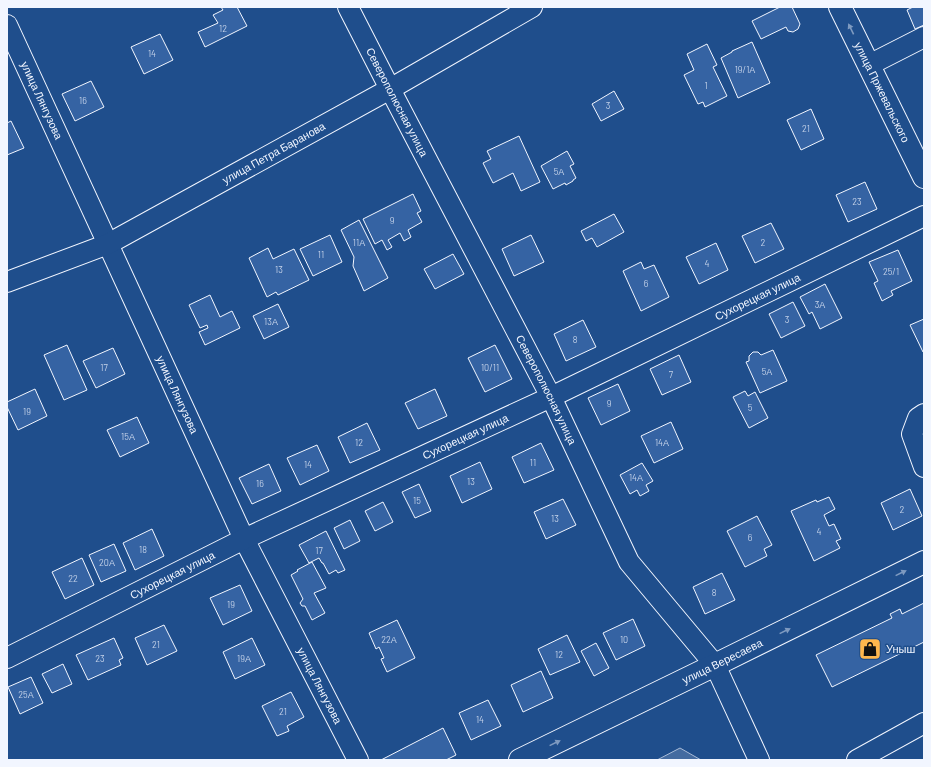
<svg xmlns="http://www.w3.org/2000/svg" width="931" height="767" font-family="Barlow,sans-serif">
  <style>
    .water { fill: #446ba0; stroke: #a8bbd7 }
    .building { fill: #3563a3; stroke: #f2f6ff }
    .lines { fill: none; stroke-linecap: round; stroke-linejoin: round }
    .minor-casing { stroke: #f2f6ff; stroke-width: 22 }
    .major-casing { stroke: #f2f6ff; stroke-width: 24 }
    .minor { stroke: #1f4e8c; stroke-width: 20 }
    .major { stroke: #1f4e8c; stroke-width: 22 }
    .oneway { fill: #7e9ac0 }
    .labels { text-anchor: middle; stroke-width: 3; stroke-linejoin: round; paint-order: stroke }
    .number-label { font-size: 9px; fill: #c3d1e8 }
    .street-label { font-size: 11px; fill: #f2f6ff; stroke: #1f4e8c }
    .poi-label { font-size: 11px; fill: #f2f6ff; stroke: #1f4e8c; text-anchor: start }
  </style>
  <rect width="100%" height="100%" fill="#1f4e8c"/>
  <!-- water -->
  <polygon class="water" points="680,748 701,760 657,760"/>
  <!-- building -->
  <g class="building">
    <polygon points="221,7 237,7 247,26 205,47 198,32 218,23 213,15 223,10"/>
    <polygon points="780,7 792,7 800,24 798,29 793,32 788,31 786,27 761,39 752,21"/>
    <polygon points="913,7 924,7 924,25 915,29 907,10"/>
    <polygon points="160,34 173,60 144,74 131,47"/>
    <polygon points="752,42 770,83 738,98 721,58 732,52 732,51"/>
    <polygon points="707,44 717,65 713,67 727,96 705,107 703,102 698,104 684,75 694,70 687,54"/>
    <polygon points="91,81 104,107 75,121 62,94"/>
    <polygon points="614,91 624,109 601,121 592,104"/>
    <polygon points="811,109 824,139 801,150 787,120"/>
    <polygon points="11,121 24,148 7,155 7,123"/>
    <polygon points="519,136 540,182 521,191 513,173 493,183 483,163 491,159 487,151"/>
    <polygon points="567,151 574,164 570,166 576,178 573,180 573,181 566,185 565,183 553,189 541,166"/>
    <polygon points="865,182 877,209 848,222 836,195"/>
    <polygon points="413,194 421,211 417,213 422,222 408,230 411,237 404,241 400,233 388,240 392,247 387,250 382,240 375,244 363,219"/>
    <polygon points="614,214 624,232 597,247 592,238 586,241 581,231"/>
    <polygon points="359,220 388,278 364,291 353,266 354,257 341,230"/>
    <polygon points="771,223 784,249 755,263 742,236"/>
    <polygon points="330,235 342,262 313,276 300,249"/>
    <polygon points="531,235 544,262 514,276 502,249"/>
    <polygon points="716,243 728,270 699,284 686,257"/>
    <polygon points="268,248 273,259 294,249 309,280 278,295 276,292 267,297 249,258"/>
    <polygon points="898,250 912,281 891,291 893,295 882,301 874,283 878,281 869,262"/>
    <polygon points="453,254 464,274 435,289 424,269"/>
    <polygon points="641,262 644,269 654,265 669,297 641,311 623,271"/>
    <polygon points="825,284 842,318 820,329 812,312 809,314 800,297"/>
    <polygon points="210,295 220,317 232,311 240,328 205,345 199,332 208,328 207,325 200,328 189,305"/>
    <polygon points="793,302 805,326 781,338 769,314"/>
    <polygon points="278,304 289,327 264,339 253,316"/>
    <polygon points="924,319 924,352 923,352 910,325"/>
    <polygon points="583,320 596,347 566,361 554,334"/>
    <polygon points="67,345 87,390 64,400 44,355"/>
    <polygon points="495,345 512,379 485,392 468,358"/>
    <polygon points="113,348 125,374 96,388 83,361"/>
    <polygon points="773,350 787,381 760,393 746,362 749,361 749,356 753,352 758,352 761,355"/>
    <polygon points="679,355 691,382 662,395 650,369"/>
    <polygon points="618,384 630,411 601,425 588,398"/>
    <polygon points="35,389 47,416 18,430 7,407 7,402"/>
    <polygon points="435,389 447,416 418,429 405,403"/>
    <polygon points="745,391 748,396 755,392 768,418 749,428 733,397"/>
    <polygon points="137,417 149,443 120,457 107,430"/>
    <polygon points="671,422 683,449 654,463 641,436"/>
    <polygon points="367,423 380,450 350,463 338,437"/>
    <polygon points="541,443 554,470 524,483 512,457"/>
    <polygon points="317,445 329,471 300,485 287,458"/>
    <polygon points="480,462 492,489 462,503 450,476"/>
    <polygon points="642,463 653,481 646,485 649,491 640,496 637,490 630,494 620,475"/>
    <polygon points="269,464 281,491 252,504 239,478"/>
    <polygon points="419,484 431,511 415,518 402,492"/>
    <polygon points="910,489 922,516 893,530 881,503"/>
    <polygon points="829,497 835,509 824,515 829,526 834,524 841,539 836,541 840,548 814,561 791,511 816,500 817,502"/>
    <polygon points="563,499 576,525 546,539 534,512"/>
    <polygon points="383,502 393,522 375,531 365,511"/>
    <polygon points="757,516 772,545 764,549 767,556 745,567 727,531"/>
    <polygon points="350,520 360,541 344,549 334,528"/>
    <polygon points="152,529 164,556 135,570 123,543"/>
    <polygon points="326,531 345,570 338,573 336,570 329,574 323,563 322,563 319,558 309,563 299,545"/>
    <polygon points="114,544 126,571 101,582 89,555"/>
    <polygon points="82,558 94,585 65,599 52,572"/>
    <polygon points="312,562 326,588 314,593 325,613 312,620 305,606 302,606 300,603 303,599 291,575 298,571 297,570"/>
    <polygon points="722,573 735,600 705,614 693,587"/>
    <polygon points="240,585 252,611 223,625 210,598"/>
    <polygon points="924,603 924,642 832,687 816,655 892,618 890,614 900,609 902,614"/>
    <polygon points="633,619 645,646 616,660 603,633"/>
    <polygon points="397,620 415,658 387,672 381,659 384,658 379,647 376,649 369,633"/>
    <polygon points="164,625 177,651 147,665 135,638"/>
    <polygon points="567,635 580,662 550,675 538,649"/>
    <polygon points="114,638 123,658 119,660 121,665 88,680 76,655"/>
    <polygon points="252,638 265,665 235,679 223,652"/>
    <polygon points="596,643 609,668 594,676 581,651"/>
    <polygon points="63,664 72,684 52,693 42,674"/>
    <polygon points="541,671 553,698 523,712 511,685"/>
    <polygon points="31,677 43,703 20,714 8,687"/>
    <polygon points="291,692 304,717 287,726 289,731 277,736 262,706"/>
    <polygon points="488,700 501,726 471,740 459,713"/>
    <polygon points="443,728 456,755 446,760 381,760"/>
  </g>
  <g class="lines">
    <!-- minor casing -->
    <g class="minor-casing">
      <g id="minor">
        <path id="s1" d="M348,7l42,82 161,308 78,165 86,103 44,95"/>
        <path id="s2" d="M7,25l237,514 114,221"/>
        <polyline points="869,65 924,37"/>
        <path id="s3" d="M7,282l101,-38 282,-155 142,-82"/>
        <polyline points="924,414 918,418 912,434 924,467"/>
        <path id="s4" d="M7,658l237,-119 307,-142 373,-181"/>
        <polyline points="857,760 924,723"/>
      </g>
    </g>
    <!-- major casing -->
    <g class="major-casing">
      <g id="major">
        <path id="s5" d="M840,7l84,170"/>
        <path id="s6" d="M520,760l195,-95 209,-103"/>
      </g>
    </g>
    <!-- minor -->
    <use href="#minor" class="minor"/>
    <!-- major -->
    <use href="#major" class="major"/>
  </g>
  <!-- one-way arrows -->
  <defs><path id="oneway-solid" d="M-6-.8H1V-3.2L6.5 0L1 3.2V.8H-6Z"/></defs>
  <g class="oneway">
    <use href="#oneway-solid" transform="translate(851 29) rotate(-116)"/>
    <use href="#oneway-solid" transform="translate(901 573) rotate(-26)"/>
    <use href="#oneway-solid" transform="translate(785 631) rotate(-26)"/>
    <use href="#oneway-solid" transform="translate(555 743) rotate(-26)"/>
  </g>
  <!-- icons -->
  <defs>
    <g id="shop-square" transform="scale(1.15)"><rect x="-9" y="-9" width="18" height="18" rx="4" fill="#ffb74d" stroke="#1f4e8c"/><path d="M-5-2.5h2.3a2.7 3.5 0 0 1 5.4 0H5L5.5 6h-11ZM-1.5-2.5h3a1.5 2.3 0 0 0-3 0Z" fill="#111"/></g>
  </defs>
  <g fill-rule="evenodd">
    <use href="#shop-square" x="870" y="649"/>
  </g>
  <g class="labels">
    <!-- number labels -->
    <g class="number-label">
      <text x="223" y="32">12</text>
      <text x="152" y="57">14</text>
      <text x="745" y="73">19/1А</text>
      <text x="706" y="89">1</text>
      <text x="83" y="104">16</text>
      <text x="608" y="109">3</text>
      <text x="806" y="132">21</text>
      <text x="559" y="175">5А</text>
      <text x="857" y="205">23</text>
      <text x="392" y="224">9</text>
      <text x="359" y="246">11А</text>
      <text x="763" y="246">2</text>
      <text x="321" y="258">11</text>
      <text x="707" y="267">4</text>
      <text x="279" y="273">13</text>
      <text x="891" y="275">25/1</text>
      <text x="646" y="287">6</text>
      <text x="820" y="308">3А</text>
      <text x="787" y="323">3</text>
      <text x="271" y="325">13А</text>
      <text x="575" y="343">8</text>
      <text x="104" y="371">17</text>
      <text x="490" y="371">10/11</text>
      <text x="767" y="375">5А</text>
      <text x="671" y="378">7</text>
      <text x="609" y="407">9</text>
      <text x="750" y="411">5</text>
      <text x="27" y="415">19</text>
      <text x="128" y="440">15А</text>
      <text x="359" y="446">12</text>
      <text x="662" y="446">14А</text>
      <text x="533" y="466">11</text>
      <text x="308" y="468">14</text>
      <text x="636" y="481">14А</text>
      <text x="471" y="485">13</text>
      <text x="260" y="487">16</text>
      <text x="417" y="504">15</text>
      <text x="902" y="513">2</text>
      <text x="555" y="522">13</text>
      <text x="819" y="535">4</text>
      <text x="750" y="541">6</text>
      <text x="143" y="553">18</text>
      <text x="319" y="554">17</text>
      <text x="107" y="566">20А</text>
      <text x="73" y="582">22</text>
      <text x="714" y="596">8</text>
      <text x="231" y="608">19</text>
      <text x="389" y="643">22А</text>
      <text x="624" y="643">10</text>
      <text x="156" y="648">21</text>
      <text x="559" y="658">12</text>
      <text x="100" y="662">23</text>
      <text x="244" y="662">19А</text>
      <text x="26" y="698">25А</text>
      <text x="283" y="715">21</text>
      <text x="480" y="723">14</text>
    </g>
    <!-- street labels -->
    <g class="street-label">
      <text dy="4" stroke="none"><textPath href="#s5" startOffset="95">улица Пржевальского</textPath></text>
      <text dy="4" stroke="none"><textPath href="#s2" startOffset="83">улица Лянгузова</textPath></text>
      <text dy="4" stroke="none"><textPath href="#s1" startOffset="107">Северополюсная улица</textPath></text>
      <text dy="4" stroke="none"><textPath href="#s3" startOffset="297">улица Петра Баранова</textPath></text>
      <text dy="4" stroke="none"><textPath href="#s4" startOffset="833">Сухорецкая улица</textPath></text>
      <text dy="4" stroke="none"><textPath href="#s1" startOffset="431">Северополюсная улица</textPath></text>
      <text dy="4" stroke="none"><textPath href="#s2" startOffset="407">улица Лянгузова</textPath></text>
      <text dy="4" stroke="none"><textPath href="#s4" startOffset="509">Сухорецкая улица</textPath></text>
      <text dy="4" stroke="none"><textPath href="#s4" startOffset="185">Сухорецкая улица</textPath></text>
      <text dy="4" stroke="none"><textPath href="#s6" startOffset="225">улица Вересаева</textPath></text>
      <text dy="4" stroke="none"><textPath href="#s2" startOffset="731">улица Лянгузова</textPath></text>
    </g>
    <!-- poi labels -->
    <g class="poi-label">
      <text x="886" y="653">Уныш</text>
    </g>
  </g>
  <!-- border -->
  <rect width="931" height="767" fill="none" stroke="#f2f6ff" stroke-width="16"/>
</svg>
